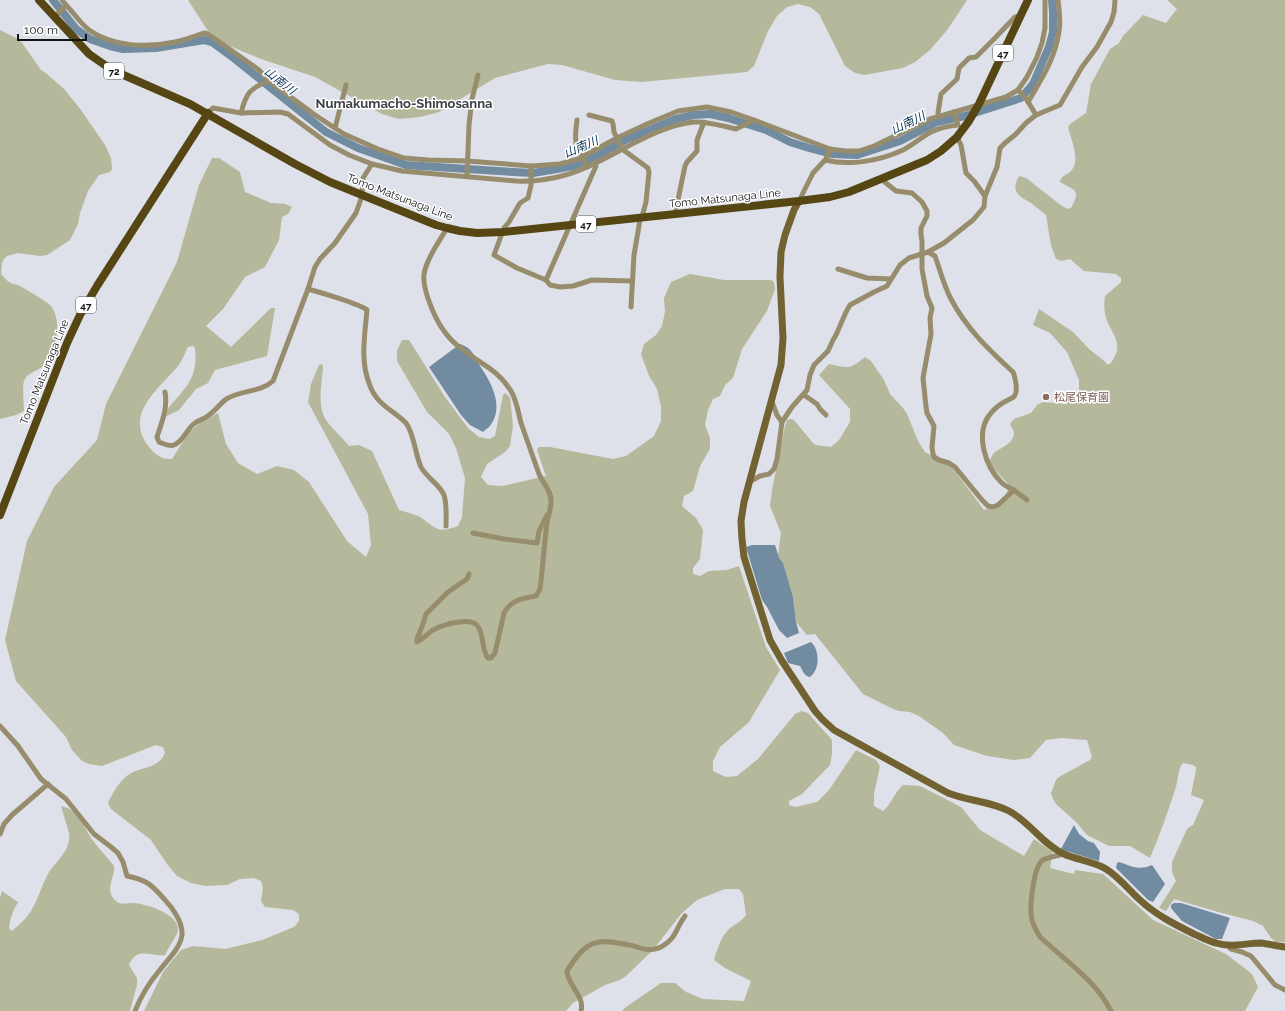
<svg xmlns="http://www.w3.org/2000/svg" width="1285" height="1011" font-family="Raleway,'Noto Sans JP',sans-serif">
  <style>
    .green { fill: #b5b89a }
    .water { fill: #718ba1 }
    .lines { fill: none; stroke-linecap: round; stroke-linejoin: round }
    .river { stroke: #718ba1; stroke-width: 8 }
    .street { stroke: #978c6c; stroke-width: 5 }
    .secondary { stroke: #736231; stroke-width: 7 }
    .primary { stroke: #564613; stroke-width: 8 }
    .education-dot { fill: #8d6e63; stroke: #fff; stroke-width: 1.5 }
    .labels { text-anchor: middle; stroke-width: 3; stroke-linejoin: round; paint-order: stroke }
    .shield { fill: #fff; stroke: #5a5a5c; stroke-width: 1 }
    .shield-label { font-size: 10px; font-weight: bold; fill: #131416 }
    .street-label { font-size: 11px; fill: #131416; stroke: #fff }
    .education-label { font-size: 11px; fill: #785e54; stroke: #fff; text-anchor: start }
    .water-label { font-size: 12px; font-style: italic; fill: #083656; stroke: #fff }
    .quarter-label { font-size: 13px; font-weight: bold; fill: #3d4045; stroke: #fff }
  </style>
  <rect width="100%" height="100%" fill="#dee1e9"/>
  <!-- green -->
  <g class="green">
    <polygon points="188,0 967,0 948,29 930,50 915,62 903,68 864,75 855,73 845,66 819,14 810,7 798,4 787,7 777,16 768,31 754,66 747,72 642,82 615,80 562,65 548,64 495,78 439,112 420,117 399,119 382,114 315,77 261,59 227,45 208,31"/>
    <path d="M1167,0h118v942h-9l-5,-4 -8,-12 -10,-5 -35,-9 -44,-13 -8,12 -7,-3 17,-27 -4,-9v-10l15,-33 6,-4 11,-25 -13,-5 5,-25v-3l-3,-2 -10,-2c-5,6 -5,16 -7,24 -8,24 -16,48 -26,71l-20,-12h-21l-22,-11 -11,-13 -19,-17 -4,-6 -2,-6 5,-13 3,-3 31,-17 2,-3 -5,-17 -26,-2 -15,2 -16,18 -16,2 -27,-4 -33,-11 -11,-12 -24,-17 -9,-4 -11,-1 -8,-3 -28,-14 -48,-60 -8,1 -11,-13 -3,-25 -10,-33 -4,-6 -1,-3 3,-22 -11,-27 2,-16 13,-64 2,-6 4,-1 3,1 19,23 3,2 15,2 8,-7 11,-18v-13l-31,-34 10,-11c20,4 20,6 36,-7l6,4 13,19 6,14 13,14 4,6 12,29 6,9 27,15 32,43 16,-6 10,-18 -18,-19 -2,-7c1,-2 2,-4 3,-6 6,-6 21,-10 21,-21 0,-3 -3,-6 -4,-9l4,-5 17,-6 6,-8 6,-3 22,2 10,-5 4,-6v-13l-12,-28 -17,-19 -17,-8 6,-16 34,23 16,17 14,11 4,4h3c15,-20 3,-27 -4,-46 -2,-7 -2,-15 -1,-22l16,-14v-4l-5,-4 -32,-3 -14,-12 -8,2 -6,-2 -5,-14 -5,-30c-5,-4 -10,-8 -15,-12 -12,-7 -21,-11 -12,-27l7,2 36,28 6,3 3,-1c10,-18 5,-17 -11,-26 1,-7 7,-7 11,-11 10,-11 0,-31 -3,-44l2,-3 16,-11 5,-29 19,-35 9,-6 4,-7 20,-21 23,8 11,-14z"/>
    <path d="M0,30l20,10 21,30 6,4 17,15 17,21 24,35 6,13 1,11 -2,3 -11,3 -11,16 -8,22 -2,11 -8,16 -23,15 -7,1 -22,-3 -11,3 -3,3 -2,4 -1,11c2,2 5,6 8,8 3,2 6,2 9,3 6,3 30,17 33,21 12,16 5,47 -8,60 -6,6 -16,6 -19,15 -2,6 0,23 0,30l-8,4 -16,4z"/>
    <path d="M212,158h7l21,14 5,20 26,11 14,1 7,3 -4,7 -6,3 -3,23 -14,27 -20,10 -22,32 -17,17 25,21 40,-39h4l-8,48 -52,14 -7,13 -12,6 -17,21 -12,6 -2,-2c4,-9 11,-14 17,-22 12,-14 15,-26 13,-44l-2,-2 -5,1c-3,6 -6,14 -10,19 -19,23 -55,48 -29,81 6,7 13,13 23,12l17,-27 11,-9 18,-10 8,31 12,19 19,11 20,-8 17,4 15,12 38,59 19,16 5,-12 -3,-31 -60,-112 3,-18 8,-19 3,-1 1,3c-1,15 -5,32 0,47 4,11 19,23 26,32l10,-1 13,6 27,59c7,2 15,4 21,7 17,11 16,17 38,9l4,-9 3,-39 -9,-30 -7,-14 -22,-22 -30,-51v-11l5,-10h7l2,3 34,54 23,31 11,9 10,2 6,-3 8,-41 2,-2 5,4 3,29 -3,20 -5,6 -18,12 -6,13 7,8 14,1 44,-10 -9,-26 2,-3h11l63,12 13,-3 28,-20 7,-15v-15l-4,-17 -8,-13 -8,-22 3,-10 12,-9 6,-9 3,-14 -1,-14 7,-16 19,-8 34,6h47l3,2 1,7 -8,22 -25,38 -9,29 -8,7 -5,11 -7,3 -5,11 -3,15 5,13v11l-10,17 -7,25 -9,5 -2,10 14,12 7,12 -3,29 -7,9v6l7,2 9,-5 18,-1 12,-4 27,81 14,23 -31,52 -29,25 -7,14v10l13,6 11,-1 21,-17 37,-45 6,-3 7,2 24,27v14l-2,11 -28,29 -13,7v4l6,2 22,-5 12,-12 27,-40 20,10 4,6 -6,28v12l9,5c8,-6 11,-18 20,-26l17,1 41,21 19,23 44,26 10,-17 19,13 -3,16 24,6 1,-4 28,4 50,46 73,34 26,20 6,13 -13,24h-623l4,-4 35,-24h14l11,9 17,7 41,2 7,-20 -26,-13 -11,-8c4,-12 6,-22 15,-31 6,-5 12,-7 17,-14l-3,-21 -4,-5h-14l-28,11 -16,14 -28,36 -27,26 -6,4 -15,5 -32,18 -7,8h-422l19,-39 18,-22 12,-4 32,3 37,-9 32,-13 5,-6v-7l-6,-4 -28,-3 -4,-6 2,-13 -2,-7 -7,-3 -14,1 -13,6 -21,1 -15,-3 -14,-7 -10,-12 -16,-24 -40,-31 -3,-6c5,-11 11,-21 20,-28 12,-9 30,-5 37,-22l-2,-6 -7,-2 -54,21 -13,-2 -7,-3 -10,-11 -6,-13 -50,-56 -11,-41 22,-99 27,-54 43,-47 9,-36 71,-142 22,-77z"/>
    <path d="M61,806c19,4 22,21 33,36 6,8 14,16 20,24 1,12 -9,22 0,33 5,7 13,4 20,4 13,1 45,11 44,27 -1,6 -10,18 -13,25 -15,2 -28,-9 -36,10l8,13v7l-7,26h-130v-113l2,-7 16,11c-5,9 -8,16 -9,26l3,3c7,-6 14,-12 19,-20 7,-11 10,-24 16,-35 7,-14 25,-25 22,-43z"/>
  </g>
  <!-- water -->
  <g class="water">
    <path d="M460,344c12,4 14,11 20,22 11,16 25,41 10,60 -2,2 -5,4 -7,6l-13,-7 -9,-10 -32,-48z"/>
    <polygon points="752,545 775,545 779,558 783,563 793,597 796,622 799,633 787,638 779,630 767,607 762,600 746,547"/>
    <path d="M811,642c9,8 9,28 -1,35 -6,-1 -7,-6 -10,-11l-12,-3 -4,-10z"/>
    <polygon points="1074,825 1079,834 1088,841 1094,843 1100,852 1099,861 1066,851 1061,849"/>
    <path d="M1119,862c13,4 19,9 33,3l13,19 -12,18 -5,-2 -32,-32 1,-5z"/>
    <polygon points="1174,903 1181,903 1230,918 1222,939 1216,939 1182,921 1171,908 1171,905"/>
  </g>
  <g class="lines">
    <!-- river -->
    <polyline class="river" points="53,0 76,29 90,39 110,46 123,49 156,48 204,40 212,42 231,56 326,132 358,148 406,165 513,172 533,173 557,169 573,166 599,155 625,140 676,119 693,115 710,114 728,118 766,130 790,142 809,148 832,154 857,155 900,141 937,122 965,116 1021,98 1033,84 1049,47 1053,32 1053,12 1052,0"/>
    <!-- street -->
    <g class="street">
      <path d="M66,5c8,8 14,18 23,25 24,17 58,18 86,12 10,-2 20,-6 29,-9l4,1 51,36 10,11 46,34 29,19 34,15 26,9 24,2 39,1 64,5 29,-2 18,-5 39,-21 30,-14 31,-13 29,-4 24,5 23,8"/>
      <polyline points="55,17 66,5 62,0"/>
      <polyline points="1018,90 1027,100 1036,115"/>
      <path d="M1028,102c13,-22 28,-45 31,-71 2,-10 0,-21 -1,-31"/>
      <path d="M208,113l5,-5 28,5 39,-1 8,2 42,31 19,10 23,9 30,7 114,10c25,1 47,-3 71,-14 32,-14 72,-42 107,-45 14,-1 28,4 42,7l18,-9 76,29 15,2h14l15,-5 56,-27 76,-22 12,-7 9,-13 10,-20 5,-14 3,-15v-28"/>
      <path d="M241,113c5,-20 9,-25 28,-32"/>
      <polyline points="589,115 612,121 613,124 614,132 622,149 648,168 649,172 646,202 642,217"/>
      <polyline points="939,116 938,113 941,94 957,79 959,68 969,58 976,57 995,38 1015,17 1020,16"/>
      <path d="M577,120c-1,8 -3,19 0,27 3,7 8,12 10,20"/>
      <polyline points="335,128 346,85"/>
      <polyline points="957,137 961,145 966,173 974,181 985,196"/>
      <path d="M825,160c25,6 54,1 78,-10 10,-5 18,-13 28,-18 8,-4 18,-6 27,-7l-4,-13"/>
      <polyline points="531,166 531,185 528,198 520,203 509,222 504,228 494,255 517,268 546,280 550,285 560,287 573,286 592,280 632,281"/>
      <polyline points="467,176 469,125 472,99 478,75"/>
      <polyline points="881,179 896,191 912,193 922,202 927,211 927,216 921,228 921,234 922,242 922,269 927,296 932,308 930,318 931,334 923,378 926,407 927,413 934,426 932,447 933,454 934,457 939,460 949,463 955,467 982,500 988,506 993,507 998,505 1014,490"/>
      <polyline points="799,201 813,173 826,159 830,149"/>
      <polyline points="675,214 685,166 687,162 697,151 697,140 704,122"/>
      <path d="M447,228c-8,14 -20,30 -23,46 -2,15 11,45 20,57 5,7 12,14 19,19 19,15 34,19 48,41 6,10 7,21 10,32 6,17 12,34 18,51 4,9 13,18 12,28 0,7 -3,14 -4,21 -3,22 -4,44 -7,66l-4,7c-13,2 -25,4 -32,17l-9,40 -4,5h-3c-6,-7 -4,-20 -9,-30 -6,-13 -37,-3 -46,2 -6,4 -10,9 -16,12v-3l6,-15 3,-10 22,-22 19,-13 2,-5"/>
      <path d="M928,252l7,4c5,14 9,30 16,43 15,29 38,51 62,73 2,4 5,19 2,23 -1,3 -5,4 -7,5 -6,3 -13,8 -17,13 -17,19 -6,54 11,70 3,3 9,5 13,8 4,3 8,6 12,9"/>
      <polyline points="838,269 867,278 891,279"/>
      <polyline points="546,280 596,166 594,163"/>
      <path d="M308,289c11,3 52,15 59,21 -2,24 -7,50 2,73 7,22 23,26 37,40 8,10 9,31 15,44 5,10 19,18 23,28 3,9 2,21 2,31"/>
      <polyline points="631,307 634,255 639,226 640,218"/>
      <path d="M165,392c3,15 -3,30 -8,45l2,5c5,2 10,5 15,3 10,-4 13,-17 21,-22 4,-3 10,-4 14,-8 6,-4 10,-10 16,-15 13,-10 35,-7 48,-19l35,-92 7,-22 5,-8 15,-16 21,-30 6,-17 1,-18 9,-14"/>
      <polyline points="804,395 817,404 820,409 826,415"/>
      <polyline points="772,402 777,415 782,422"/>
      <polyline points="749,482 760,476 769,474 774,469 777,459 782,422 792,407 807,390 810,375 814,365 828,351 833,340 836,335 846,312 850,305 874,292 887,286 900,265 909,258 928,252 944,243 973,220 984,207 985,196 997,167 1000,148 1005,143 1016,134 1026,123 1036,115 1060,105 1082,67 1097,47 1111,22 1114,12 1115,0"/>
      <polyline points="473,533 504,539 537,543 539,531 547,515"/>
      <path d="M0,726l18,20 23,33 25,20 28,35 17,13 7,6 5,9 4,14c20,4 25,9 38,24 8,8 18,23 17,35 -2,14 -15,25 -23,36 -10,12 -18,25 -24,40"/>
      <polyline points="0,834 4,824 12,815 48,784"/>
      <path d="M1064,854c-6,2 -16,3 -21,6 -10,6 -14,50 -11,60 2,7 5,12 8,17 25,23 56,44 71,74"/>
      <polyline points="1228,946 1231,949 1242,952 1251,956 1275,985 1285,990"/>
      <path d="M581,1011c4,-15 -13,-25 -14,-40 6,-10 16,-25 28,-28 10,-4 29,1 39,3 9,3 18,6 27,1 16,-9 14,-18 24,-31"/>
    </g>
    <!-- secondary -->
    <path class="secondary" d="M799,201l-5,9 -9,25 -4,17 -1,25 3,61 -2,27 -37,137 -3,19 1,18 2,18 26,83 12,21 33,50 7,8 12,11 114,63c20,8 42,8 61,18 21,11 33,33 55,43 13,6 29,7 42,15 13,8 23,21 34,31 16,15 34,24 54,34 7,3 14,7 22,9 15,5 30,0 45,0 8,1 16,3 24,4"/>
    <!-- primary -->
    <g class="primary">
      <polyline points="39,0 89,54 112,70 190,104 295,164 330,182 436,225 447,228 460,231 477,233 503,232 799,201 830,197 849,192 927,160 941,151 957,137 969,121 979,104 1028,0"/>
      <polyline points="0,515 67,343 80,315 97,286 208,113"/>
    </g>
  </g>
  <!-- markers -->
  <circle class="education-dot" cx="1046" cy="397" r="4"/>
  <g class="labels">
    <!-- shield labels -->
    <g class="shield">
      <rect x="993" y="45" width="20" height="16" rx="3"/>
      <rect x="104" y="63" width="20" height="16" rx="3"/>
      <rect x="576" y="216" width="20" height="16" rx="3"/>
      <rect x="76" y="297" width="20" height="16" rx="3"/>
    </g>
    <g class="shield-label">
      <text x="1003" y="57">47</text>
      <text x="114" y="75">72</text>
      <text x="586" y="228">47</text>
      <text x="86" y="309">47</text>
    </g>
    <!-- street labels -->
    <g class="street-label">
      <text transform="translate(400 197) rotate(21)" y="4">Tomo Matsunaga Line</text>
      <text transform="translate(725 198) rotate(-6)" y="4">Tomo Matsunaga Line</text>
      <text transform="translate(44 372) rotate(-68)" y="4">Tomo Matsunaga Line</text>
    </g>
    <!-- education labels -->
    <g class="education-label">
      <text x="1054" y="401">松尾保育園</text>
    </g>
    <!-- water labels -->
    <g class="water-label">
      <text transform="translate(280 81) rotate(38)" y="4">山南川</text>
      <text transform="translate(908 123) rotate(-26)" y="4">山南川</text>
      <text transform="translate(581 147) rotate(-23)" y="4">山南川</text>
    </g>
    <!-- quarter labels -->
    <g class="quarter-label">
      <text x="404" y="108">Numakumacho-Shimosanna</text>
    </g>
  </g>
  <!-- scale -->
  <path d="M18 34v6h68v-6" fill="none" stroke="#131416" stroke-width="2"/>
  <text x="24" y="34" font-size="12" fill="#131416" stroke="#ffffff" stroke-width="3" paint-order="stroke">100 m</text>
</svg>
